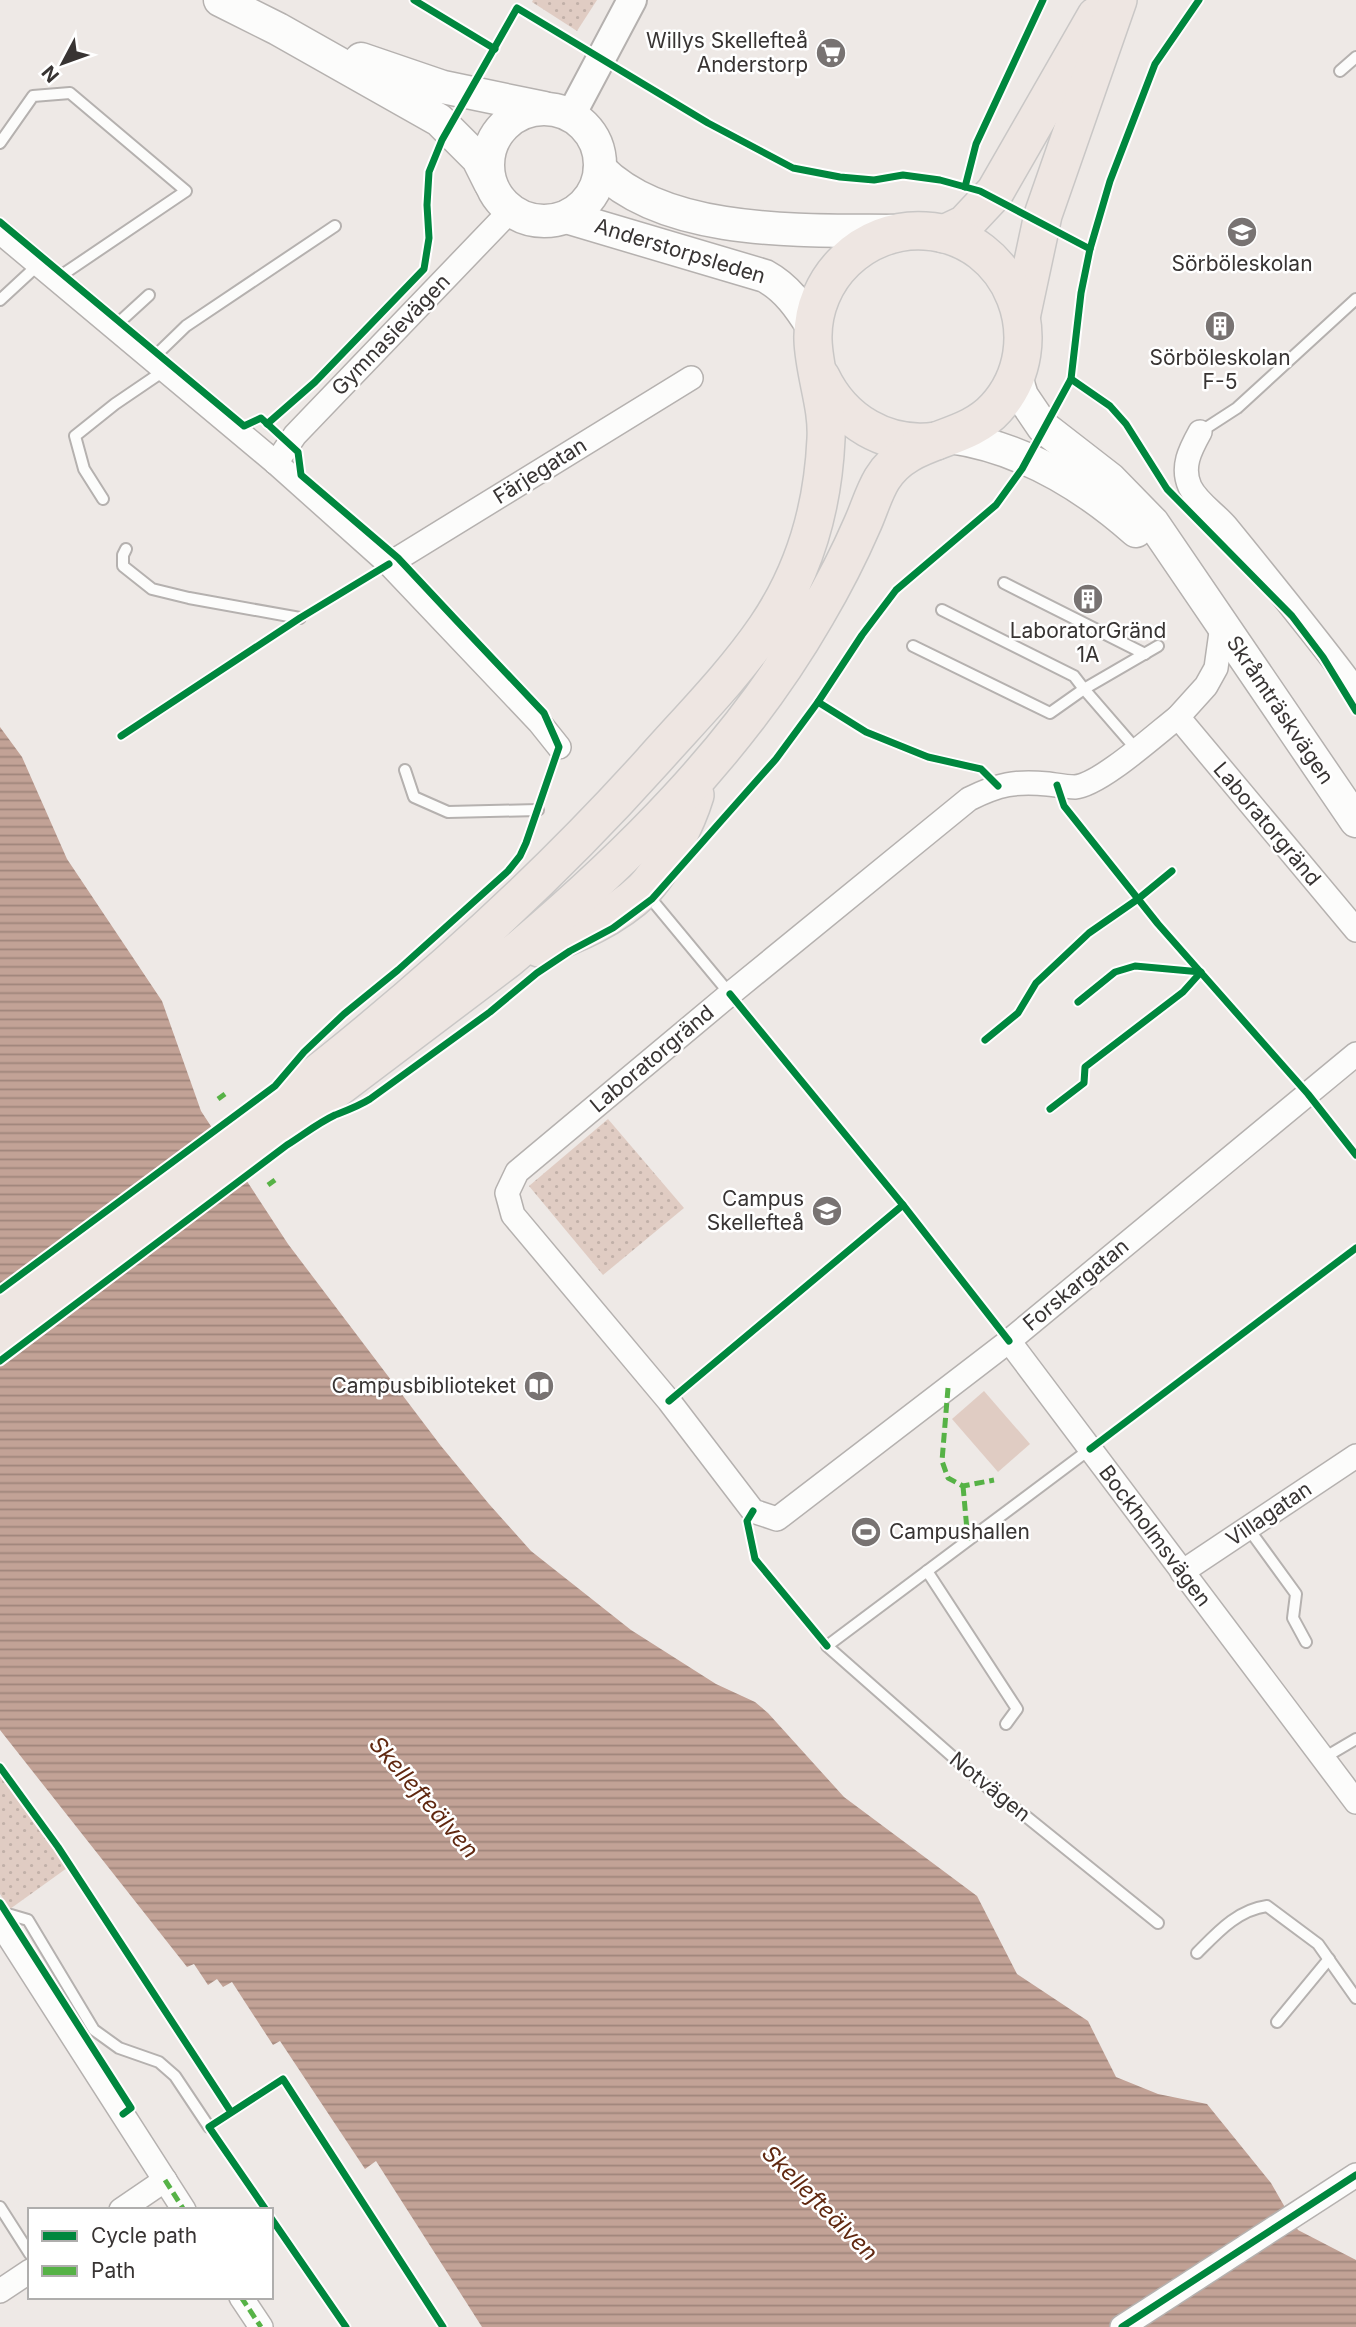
<svg xmlns="http://www.w3.org/2000/svg" width="1356" height="2327" font-family="Inter,sans-serif">
  <style>
    .grass { fill: url(#grass-dots) }
    .pitch { fill: #e0ccc3 }
    .water { fill: url(#water-rules) }
    .lines { fill: none; stroke-linecap: round; stroke-linejoin: round }
    .service-casing { stroke: #b5b1af; stroke-width: 14 }
    .minor-casing { stroke: #b5b1af; stroke-width: 26 }
    .tertiary-casing { stroke: #b5b1af; stroke-width: 32 }
    .secondary-casing { stroke: #b5b1af; stroke-width: 35 }
    .trunk-casing { stroke: #c9c7c6; stroke-width: 40 }
    .service { stroke: #fcfcfb; stroke-width: 10 }
    .minor { stroke: #fcfcfb; stroke-width: 23 }
    .tertiary { stroke: #fcfcfb; stroke-width: 28 }
    .secondary { stroke: #fcfcfb; stroke-width: 32 }
    .trunk { stroke: #eee6e2; stroke-width: 37 }
    .quiet { stroke: #56b246; stroke-width: 5; stroke-dasharray: 10 5; stroke-linecap: butt }
    .cycleway-casing { stroke: #fff; stroke-width: 11 }
    .cycleway { stroke: #00873e; stroke-width: 7 }
    .labels { text-anchor: middle; stroke-width: 5; stroke-linejoin: round; paint-order: stroke }
    .poi-label { font-size: 21px; fill: #383433; stroke: #fff; text-anchor: end }
    .street-label { font-size: 21px; fill: #383433; stroke: #fff }
    .water-label { font-size: 23px; font-style: italic; fill: #602810; stroke: #fff }
  </style>
  <defs>
    <pattern id="grass-dots" width="8" height="8" patternUnits="userSpaceOnUse" patternTransform="scale(1.75)"><rect width="8" height="8" fill="#e0ccc3"/><path d="M2 2h.1M6 6h.1" fill="none" stroke="#c1b0a8" stroke-width="1.8" stroke-linecap="round"/></pattern>
    <pattern id="water-rules" width="6" height="5" patternUnits="userSpaceOnUse" patternTransform="scale(1.75)"><rect width="6" height="5" fill="#c2a296"/><path d="M0 2.5h6" fill="none" stroke="#9f857b"/></pattern>
  </defs>
  <rect width="100%" height="100%" fill="#eee9e6"/>
  <!-- grass -->
  <g class="grass">
    <polygon points="533,0 597,0 577,31 532,2"/>
    <polygon points="608,1119 684,1208 603,1275 529,1186"/>
    <polygon points="0,1776 67,1868 10,1909 0,1894"/>
  </g>
  <!-- pitch -->
  <polygon class="pitch" points="984,1391 1030,1444 998,1472 952,1419"/>
  <!-- water -->
  <polygon class="water" points="0,727 22,757 67,859 162,1001 201,1111 288,1244 441,1446 489,1504 531,1551 631,1630 716,1684 755,1702 768,1713 844,1797 977,1896 1017,1974 1088,2021 1116,2077 1158,2094 1207,2104 1271,2183 1298,2230 1356,2260 1356,2327 482,2327 376,2161 365,2169 280,2041 273,2045 232,1982 223,1987 217,1979 208,1985 194,1964 187,1967 0,1730"/>
  <g class="lines">
    <!-- service casing -->
    <g class="service-casing">
      <g id="service">
        <polyline points="1340,71 1356,57"/>
        <polyline points="0,143 33,96 70,93 186,191 56,279"/>
        <polyline points="0,300 39,264"/>
        <polyline points="114,327 149,295"/>
        <polyline points="152,359 186,326 335,226"/>
        <polyline points="1200,432 1237,408 1356,299"/>
        <polyline points="103,499 84,469 75,436 115,404 165,370"/>
        <polyline points="126,549 123,555 123,566 152,589 189,598 300,618"/>
        <polyline points="1004,583 1145,654"/>
        <polyline points="942,610 1074,676 1084,689 1158,646"/>
        <polyline points="913,646 1050,713 1084,689 1136,749"/>
        <polyline points="405,770 414,797 448,812 538,810"/>
        <polyline points="647,894 730,994"/>
        <polyline points="1090,1449 827,1646 995,1794 1028,1818 1158,1923"/>
        <polyline points="1248,1528 1296,1594 1293,1618 1306,1642"/>
        <polyline points="927,1571 1017,1709 1006,1724"/>
        <polyline points="1322,1759 1356,1739"/>
        <polyline points="0,1917 11,1915 28,1920 94,2030 119,2048 159,2062 175,2076 209,2127"/>
        <path d="M1197,1953c20,-20 40,-43 70,-47l51,38 38,54"/>
        <polyline points="1277,2022 1329,1959"/>
        <polyline points="0,2207 30,2254"/>
      </g>
    </g>
    <!-- minor casing -->
    <g class="minor-casing">
      <g id="minor">
        <polyline points="0,232 276,463 389,564 539,722 559,747"/>
        <path d="M1200,432c-10,18 -19,35 -10,55 8,16 25,26 36,39 44,54 88,108 130,164"/>
        <polyline points="276,463 295,435 511,210"/>
        <polyline points="389,564 691,378"/>
        <polyline points="1178,717 1206,686 1216,668 1222,625"/>
        <path d="M1356,930l-178,-213c-22,17 -78,68 -103,70 -9,0 -19,-2 -27,-3 -33,-3 -49,0 -79,15l-239,195 -213,178 -10,21 6,22 156,186 84,110 24,8 232,-178 347,-287"/>
        <polyline points="1009,1341 1356,1802"/>
        <polyline points="1182,1572 1356,1456"/>
        <polyline points="0,1923 184,2210"/>
        <polyline points="121,2210 165,2180"/>
        <polyline points="0,2291 30,2271"/>
        <polyline points="241,2297 261,2327"/>
        <polyline points="1122,2327 1356,2175"/>
      </g>
    </g>
    <!-- tertiary casing -->
    <g class="tertiary-casing">
      <polyline id="tertiary" points="571,115 632,0"/>
    </g>
    <!-- secondary casing -->
    <g class="secondary-casing">
      <g id="secondary">
        <polyline points="220,0 278,29 439,120 478,159 490,183"/>
        <polyline points="361,59 443,87 544,108"/>
        <circle cx="544" cy="165" r="56"/>
        <path d="M600,169c67,68 208,61 296,62"/>
        <path d="M566,217l199,59c22,12 35,31 48,52"/>
        <polyline points="1016,377 1022,396 1043,427 1110,479 1153,523 1356,821"/>
        <path d="M950,437c70,10 133,47 186,94"/>
      </g>
    </g>
    <!-- trunk casing -->
    <g class="trunk-casing">
      <g id="trunk">
        <polyline points="944,234 965,224 995,192 1096,16"/>
        <polyline points="1022,313 1043,215 1118,0"/>
        <path d="M821,377c21,44 65,71 115,64"/>
        <path d="M539,948c37,-14 75,-30 104,-58 20,-20 44,-68 52,-95"/>
        <path d="M0,1310c67,-51 134,-101 201,-150 44,-33 89,-64 131,-98 114,-92 223,-192 320,-300 39,-44 81,-86 114,-134 39,-57 57,-122 60,-189 2,-33 -12,-66 -13,-99 -2,-62 51,-113 112,-109 88,5 129,113 71,177 -32,36 -88,28 -114,71 -9,15 -13,31 -20,46 -13,30 -29,61 -46,90 -77,134 -190,245 -308,344l-508,384"/>
      </g>
    </g>
    <!-- service -->
    <use href="#service" class="service"/>
    <!-- minor -->
    <use href="#minor" class="minor"/>
    <!-- tertiary -->
    <use href="#tertiary" class="tertiary"/>
    <!-- secondary -->
    <use href="#secondary" class="secondary"/>
    <!-- trunk -->
    <use href="#trunk" class="trunk"/>
    <!-- quiet -->
    <g class="quiet">
      <polyline points="218,1099 225,1094"/>
      <polyline points="268,1185 275,1180"/>
      <polyline points="948,1388 942,1461 948,1478 963,1486 994,1480"/>
      <polyline points="963,1486 968,1541"/>
      <polyline points="165,2180 184,2210"/>
      <polyline points="241,2297 261,2327"/>
    </g>
    <!-- cycleway casing -->
    <g class="cycleway-casing">
      <g id="cycleway">
        <polyline points="414,0 495,49"/>
        <polyline points="965,187 976,144 1043,0"/>
        <polyline points="0,222 244,426 261,418 298,452 301,475 398,558 456,620 544,713 559,747 526,843 520,856 508,871 398,970 344,1014 304,1052 275,1086 0,1290"/>
        <polyline points="1090,249 1110,181 1155,64 1199,0"/>
        <polyline points="1071,379 1110,406 1126,424 1167,489 1292,616 1323,657 1356,711"/>
        <polyline points="818,702 866,732 928,757 981,769 998,786"/>
        <polyline points="121,736 300,618 389,564"/>
        <polyline points="1057,785 1064,806 1158,924 1308,1094 1356,1155"/>
        <polyline points="730,994 903,1205 1009,1341"/>
        <polyline points="985,1040 1018,1013 1036,983 1089,933 1138,899 1172,871"/>
        <polyline points="1050,1109 1084,1083 1085,1067 1183,992 1201,972 1135,966 1115,972 1078,1002"/>
        <path d="M0,1361l287,-216c16,-10 31,-22 48,-30 13,-5 24,-9 35,-16l120,-87 47,-39 33,-22 43,-23 39,-29 124,-140 42,-57 44,-67 34,-45 100,-85 26,-36 49,-90 10,-86 9,-44 -110,-58 -40,-11 -37,-5 -29,5 -34,-3 -47,-9 -85,-45 -191,-115 -75,132 -13,32 -2,33 2,33 -5,31 -109,113 -48,42"/>
        <polyline points="669,1401 903,1205"/>
        <polyline points="1090,1449 1356,1248"/>
        <polyline points="753,1511 747,1521 755,1559 827,1646"/>
        <polyline points="0,1767 58,1847 231,2112"/>
        <polyline points="0,1903 131,2108 123,2114"/>
        <polyline points="266,2210 209,2127 283,2079 443,2327"/>
        <polyline points="271,2218 346,2327"/>
        <polyline points="1122,2327 1356,2175"/>
      </g>
    </g>
    <!-- cycleway -->
    <use href="#cycleway" class="cycleway"/>
  </g>
  <!-- icons -->
  <defs>
    <g id="supermarket-disc" transform="scale(1.575)"><circle r="9.5" fill="#787372" stroke="#fff"/><path d="M-6-5.5h2.5l.6 2H6L4.5 2H-2.5L-4.4-4H-6ZM-1.5 3.2a1.3 1.3 0 1 0 .1 0ZM3 3.2a1.3 1.3 0 1 0 .1 0Z" fill="#fff"/></g>
    <g id="school-disc" transform="scale(1.575)"><circle r="9.5" fill="#787372" stroke="#fff"/><path d="M0-5L7-2L0 1L-7-2ZM-4 1L0 2.5L4 1V4Q0 6-4 4Z" fill="#fff"/></g>
    <g id="building-disc" transform="scale(1.575)"><circle r="9.5" fill="#787372" stroke="#fff"/><path d="M-4-6H4V6H1V3H-1V6H-4ZM-2.5-4.3h1.7v1.8h-1.7ZM.8-4.3h1.7v1.8H.8ZM-2.5-1h1.7V.8h-1.7ZM.8-1h1.7V.8H.8Z" fill="#fff"/></g>
    <g id="university-disc" transform="scale(1.575)"><circle r="9.5" fill="#787372" stroke="#fff"/><path d="M0-5L7-2L0 1L-7-2ZM-4 1L0 2.5L4 1V4Q0 6-4 4Z" fill="#fff"/></g>
    <g id="library-disc" transform="scale(1.575)"><circle r="9.5" fill="#787372" stroke="#fff"/><path d="M-6-4Q-3-5.5-.7-3.5V5Q-3 3-6 4ZM6-4Q3-5.5 .7-3.5V5Q3 3 6 4Z" fill="#fff"/></g>
    <g id="stadium-disc" transform="scale(1.575)"><circle r="9.5" fill="#787372" stroke="#fff"/><path d="M0-5a6.5 5 0 1 0 0 10a6.5 5 0 1 0 0-10ZM-3.5-1.8h7v3.6h-7Z" fill="#fff"/></g>
  </defs>
  <g fill-rule="evenodd">
    <use href="#supermarket-disc" x="831" y="53"/>
    <use href="#school-disc" x="1242" y="232"/>
    <use href="#building-disc" x="1220" y="326"/>
    <use href="#building-disc" x="1088" y="599"/>
    <use href="#university-disc" x="827" y="1211"/>
    <use href="#library-disc" x="539" y="1386"/>
    <use href="#stadium-disc" x="866" y="1532"/>
  </g>
  <g class="labels">
    <!-- poi labels -->
    <g class="poi-label">
      <text x="808" y="48">Willys Skellefteå<tspan x="808" dy="24">Anderstorp</tspan></text>
      <text x="1242" y="271" text-anchor="middle">Sörböleskolan</text>
      <text x="1220" y="365" text-anchor="middle">Sörböleskolan<tspan x="1220" dy="24">F-5</tspan></text>
      <text x="1088" y="638" text-anchor="middle">LaboratorGränd<tspan x="1088" dy="24">1A</tspan></text>
      <text x="804" y="1206">Campus<tspan x="804" dy="24">Skellefteå</tspan></text>
      <text x="516" y="1393">Campusbiblioteket</text>
      <text x="889" y="1539" text-anchor="start">Campushallen</text>
    </g>
    <!-- street labels -->
    <g class="street-label">
      <text transform="translate(680 251) rotate(17)" y="7">Anderstorpsleden</text>
      <text transform="translate(391 335) rotate(-46)" y="7">Gymnasievägen</text>
      <text transform="translate(540 471) rotate(-32)" y="7">Färjegatan</text>
      <text transform="translate(1280 710) rotate(56)" y="7">Skråmträskvägen</text>
      <text transform="translate(1267 824) rotate(50)" y="7">Laboratorgränd</text>
      <text transform="translate(652 1059) rotate(-40)" y="7">Laboratorgränd</text>
      <text transform="translate(1076 1285) rotate(-40)" y="7">Forskargatan</text>
      <text transform="translate(1269 1514) rotate(-34)" y="7">Villagatan</text>
      <text transform="translate(1155 1536) rotate(53)" y="7">Bockholmsvägen</text>
      <text transform="translate(990 1787) rotate(39)" y="7">Notvägen</text>
    </g>
    <!-- water labels -->
    <g class="water-label">
      <text transform="translate(424 1797) rotate(49)" y="8">Skellefteälven</text>
      <text transform="translate(820 2203) rotate(45)" y="8">Skellefteälven</text>
    </g>
  </g>
  <!-- legend -->
  <rect x="28" y="2208" width="245" height="91" fill="#ffffff" stroke="#afaead" stroke-width="2"/>
  <rect x="42" y="2231" width="35" height="10" fill="#00873e" stroke="#afaead" stroke-width="2"/>
  <text x="91" y="2243" font-size="21" fill="#383433">Cycle path</text>
  <rect x="42" y="2266" width="35" height="10" fill="#56b246" stroke="#afaead" stroke-width="2"/>
  <text x="91" y="2278" font-size="21" fill="#383433">Path</text>
  <!-- north arrow -->
  <g transform="translate(63 63) rotate(229)" stroke="#ffffff" stroke-width="5" paint-order="stroke">
  <path d="M0-5L12 26L0 18L-12 26Z" fill="#383433"/>
  <text y="-10" font-size="19" font-weight="bold" text-anchor="middle" fill="#383433">N</text>
  </g>
</svg>
